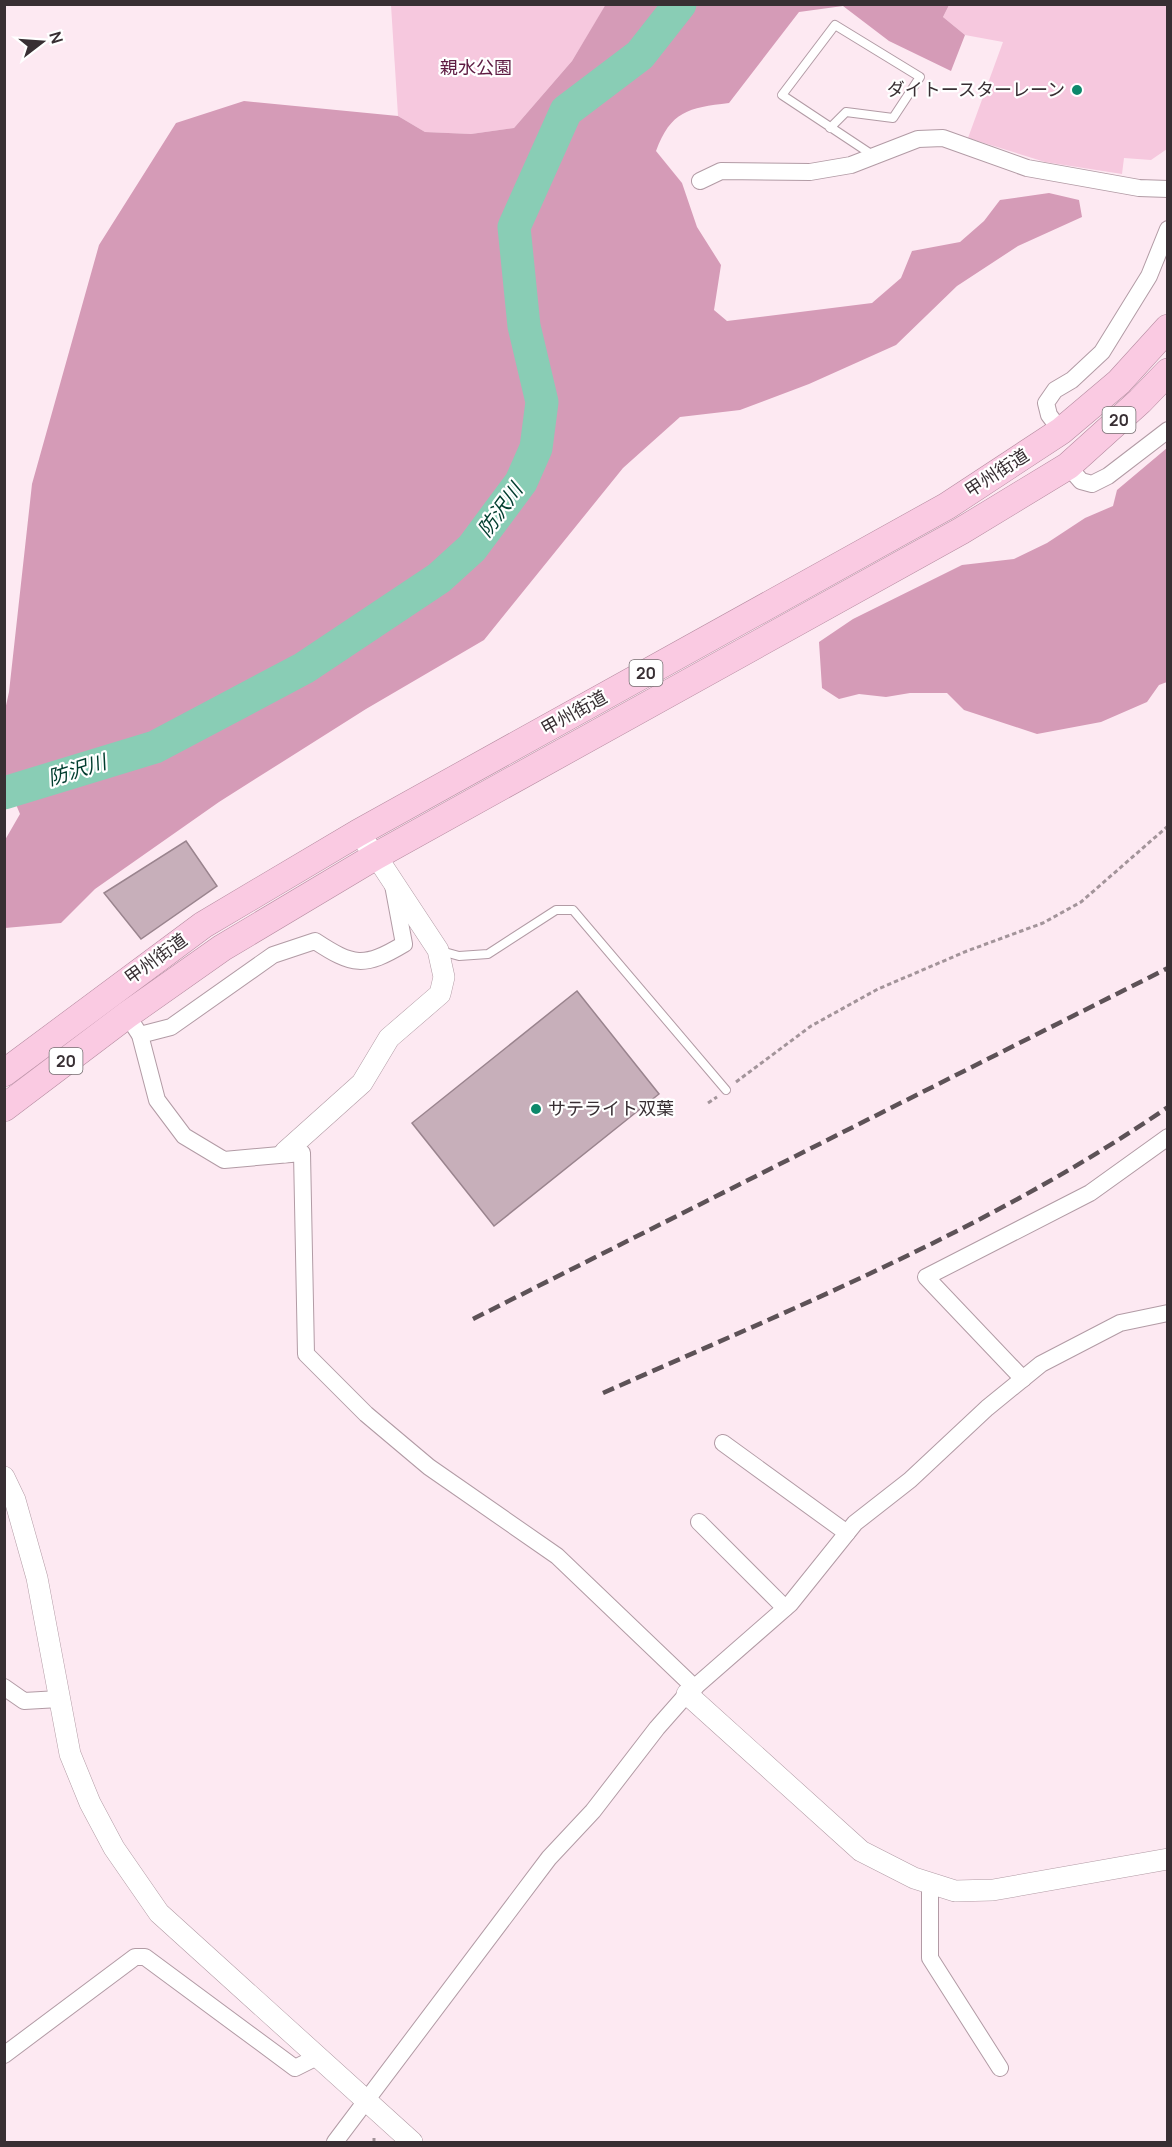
<svg xmlns="http://www.w3.org/2000/svg" width="1172" height="2147" font-family="Manrope,'Noto Sans JP',sans-serif">
  <style>
    .green { fill: #f6c8de }
    .forest { fill: #d59bb7 }
    .lines { fill: none; stroke-linecap: round; stroke-linejoin: round }
    .river { stroke: #89cdb5; stroke-width: 33 }
    .building { fill: #c7afba; stroke: #9a848e; stroke-width: 1.5 }
    .service-casing { stroke: #b29ba5; stroke-width: 10 }
    .minor-casing { stroke: #b29ba5; stroke-width: 18 }
    .tertiary-casing { stroke: #b29ba5; stroke-width: 22 }
    .trunk-casing { stroke: #b58ba0; stroke-width: 28 }
    .path { stroke: #a3949a; stroke-width: 3; stroke-dasharray: 4.5 3; stroke-linecap: butt }
    .service { stroke: #fff; stroke-width: 8 }
    .minor { stroke: #fff; stroke-width: 16 }
    .tertiary { stroke: #fff; stroke-width: 21 }
    .trunk { stroke: #facae2; stroke-width: 27 }
    .rail { stroke: #5d5257; stroke-width: 4.5; stroke-dasharray: 12 6; stroke-linecap: butt }
    .poi-dot { fill: #0c886b; stroke: #fff; stroke-width: 2 }
    .labels { text-anchor: middle; stroke-width: 4.5; stroke-linejoin: round; paint-order: stroke }
    .shield { fill: #fff; stroke: #746d70; stroke-width: 1.5 }
    .shield-label { font-size: 16px; font-weight: bold; fill: #382f33 }
    .park-label { font-size: 18px; fill: #5e1b42; stroke: #fff }
    .poi-label { font-size: 18px; fill: #382f33; stroke: #fff; text-anchor: end }
    .street-label { font-size: 18px; fill: #382f33; stroke: #fff }
    .water-label { font-size: 20px; font-style: italic; fill: #003d2e; stroke: #fff }
  </style>
  <rect width="100%" height="100%" fill="#fde9f2"/>
  <!-- green -->
  <g class="green">
    <polygon points="391,5 606,5 572,61 514,128 471,134 425,132 398,116"/>
    <polygon points="949,5 1167,5 1167,149 1151,160 1124,158 1122,174 1045,162 968,138 1003,42 965,35 943,17"/>
  </g>
  <!-- forest -->
  <g class="forest">
    <path d="M606,4l343,1 -6,12 22,18 -14,36 -62,-30 -46,-35 -44,6 -70,91c-41,5 -58,8 -73,48l26,32 15,44 24,38 -7,45 13,11 145,-18 29,-25 11,-27 48,-9 24,-21 16,-21 49,-7 30,7 3,17 -64,29 -61,40 -61,59 -87,39 -69,26 -60,7 -57,51 -139,172 -118,69 -147,93 -124,87 -34,34 -56,5v-88l15,-26 -15,-36v-68l4,-18 23,-208 67,-239 77,-122 68,-22 154,15 27,16 46,2 43,-6 58,-67z"/>
    <polygon points="1167,448 1167,682 1159,685 1147,702 1101,722 1037,734 964,710 947,693 910,693 886,697 859,694 839,699 822,688 819,642 853,619 962,565 1014,559 1047,543 1085,518 1113,506 1117,490"/>
  </g>
  <g class="lines">
    <!-- river -->
    <polyline class="river" points="4,793 155,747 304,668 439,578 472,548 521,482 536,448 542,402 524,326 514,227 566,111 640,55 680,4"/>
  </g>
  <!-- building -->
  <g class="building">
    <polygon points="186,841 217,886 141,939 104,893"/>
    <polygon points="577,991 659,1094 494,1226 412,1123"/>
  </g>
  <g class="lines">
    <!-- service casing -->
    <g class="service-casing">
      <g id="service">
        <polyline points="830,128 846,112 893,118 920,77 835,25 782,95 874,156"/>
        <polyline points="441,951 459,956 488,954 556,910 573,910 726,1090"/>
      </g>
    </g>
    <!-- minor casing -->
    <g class="minor-casing">
      <g id="minor">
        <polyline points="700,181 721,171 810,172 851,165 918,139 943,138 1027,168 1139,188 1168,189"/>
        <polyline points="1061,431 1049,415 1046,403 1055,390 1072,380 1102,352 1149,276 1168,229"/>
        <polyline points="1068,466 1081,481 1092,484 1108,476 1168,430"/>
        <polyline points="127,1015 140,1035 157,1100 184,1136 224,1160 302,1153 306,1354 366,1414 429,1467 557,1556 695,1688"/>
        <path d="M140,1035l31,-8 102,-72 42,-14c38,25 49,27 89,3l-11,-59"/>
        <polyline points="1023,1379 926,1277 1090,1193 1168,1137"/>
        <polyline points="723,1443 847,1533"/>
        <polyline points="699,1522 785,1608"/>
        <polyline points="4,1687 24,1701 59,1699"/>
        <polyline points="930,1883 930,1958 1000,2068"/>
        <polyline points="4,2055 135,1957 145,1957 295,2068 317,2057"/>
        <polyline points="335,2142 549,1858 593,1811 657,1728 687,1694 790,1604 855,1523 910,1480 987,1408 1041,1364 1120,1323 1168,1313"/>
      </g>
    </g>
    <!-- tertiary casing -->
    <g class="tertiary-casing">
      <g id="tertiary">
        <polyline points="285,1152 362,1083 389,1038 440,994 444,977 438,950 376,856 358,833"/>
        <polyline points="4,1477 15,1500 37,1578 70,1754 90,1803 114,1848 159,1913 412,2142"/>
        <polyline points="687,1694 861,1851 914,1878 955,1891 993,1890 1168,1859"/>
      </g>
    </g>
    <!-- trunk casing -->
    <g class="trunk-casing">
      <g id="trunk">
        <polyline points="4,1073 203,925 358,833 947,506 1061,431 1119,382 1168,328"/>
        <polyline points="4,1108 127,1015 222,948 376,856 961,531 1068,466 1140,401 1168,372"/>
      </g>
    </g>
    <!-- path -->
    <g class="path">
      <polyline points="736,1082 811,1026 878,989 967,951 1043,923 1081,902 1168,826"/>
      <polyline points="708,1103 717,1097"/>
      <polyline points="374,2142 374,2138"/>
    </g>
    <!-- service -->
    <use href="#service" class="service"/>
    <!-- minor -->
    <use href="#minor" class="minor"/>
    <!-- tertiary -->
    <use href="#tertiary" class="tertiary"/>
    <!-- trunk -->
    <use href="#trunk" class="trunk"/>
    <!-- rail -->
    <g class="rail">
      <polyline points="473,1319 1168,968"/>
      <path d="M603,1393c193,-86 391,-166 565,-286"/>
    </g>
  </g>
  <!-- markers -->
  <g class="poi-dot">
    <circle cx="1077" cy="90" r="6"/>
    <circle cx="536" cy="1109" r="6"/>
  </g>
  <g class="labels">
    <!-- shield labels -->
    <g class="shield">
      <rect x="1102.5" y="407" width="33" height="26" rx="4.5"/>
      <rect x="629.5" y="660" width="33" height="26" rx="4.5"/>
      <rect x="49.5" y="1048" width="33" height="26" rx="4.5"/>
    </g>
    <g class="shield-label">
      <text x="1119" y="426">20</text>
      <text x="646" y="679">20</text>
      <text x="66" y="1067">20</text>
    </g>
    <!-- park labels -->
    <g class="park-label">
      <text x="476" y="74">親水公園</text>
    </g>
    <!-- poi labels -->
    <g class="poi-label">
      <text x="1065" y="96">ダイトースターレーン</text>
      <text x="548" y="1115" text-anchor="start">サテライト双葉</text>
    </g>
    <!-- street labels -->
    <g class="street-label">
      <text transform="translate(997 473) rotate(-33)" y="6">甲州街道</text>
      <text transform="translate(574 713) rotate(-29)" y="6">甲州街道</text>
      <text transform="translate(156 959) rotate(-36)" y="6">甲州街道</text>
    </g>
    <!-- water labels -->
    <g class="water-label">
      <text transform="translate(500 510) rotate(-54)" y="7">防沢川</text>
      <text transform="translate(77 770) rotate(-17)" y="7">防沢川</text>
    </g>
  </g>
  <!-- border -->
  <rect width="1172" height="2147" fill="none" stroke="#382f33" stroke-width="12"/>
  <!-- north arrow -->
  <g transform="translate(42 42) rotate(73)" stroke="#ffffff" stroke-width="4.5" paint-order="stroke">
  <path d="M0-4.5L10 22L0 15L-10 22Z" fill="#382f33"/>
  <text y="-9" font-size="16" font-weight="bold" text-anchor="middle" fill="#382f33">N</text>
  </g>
</svg>
